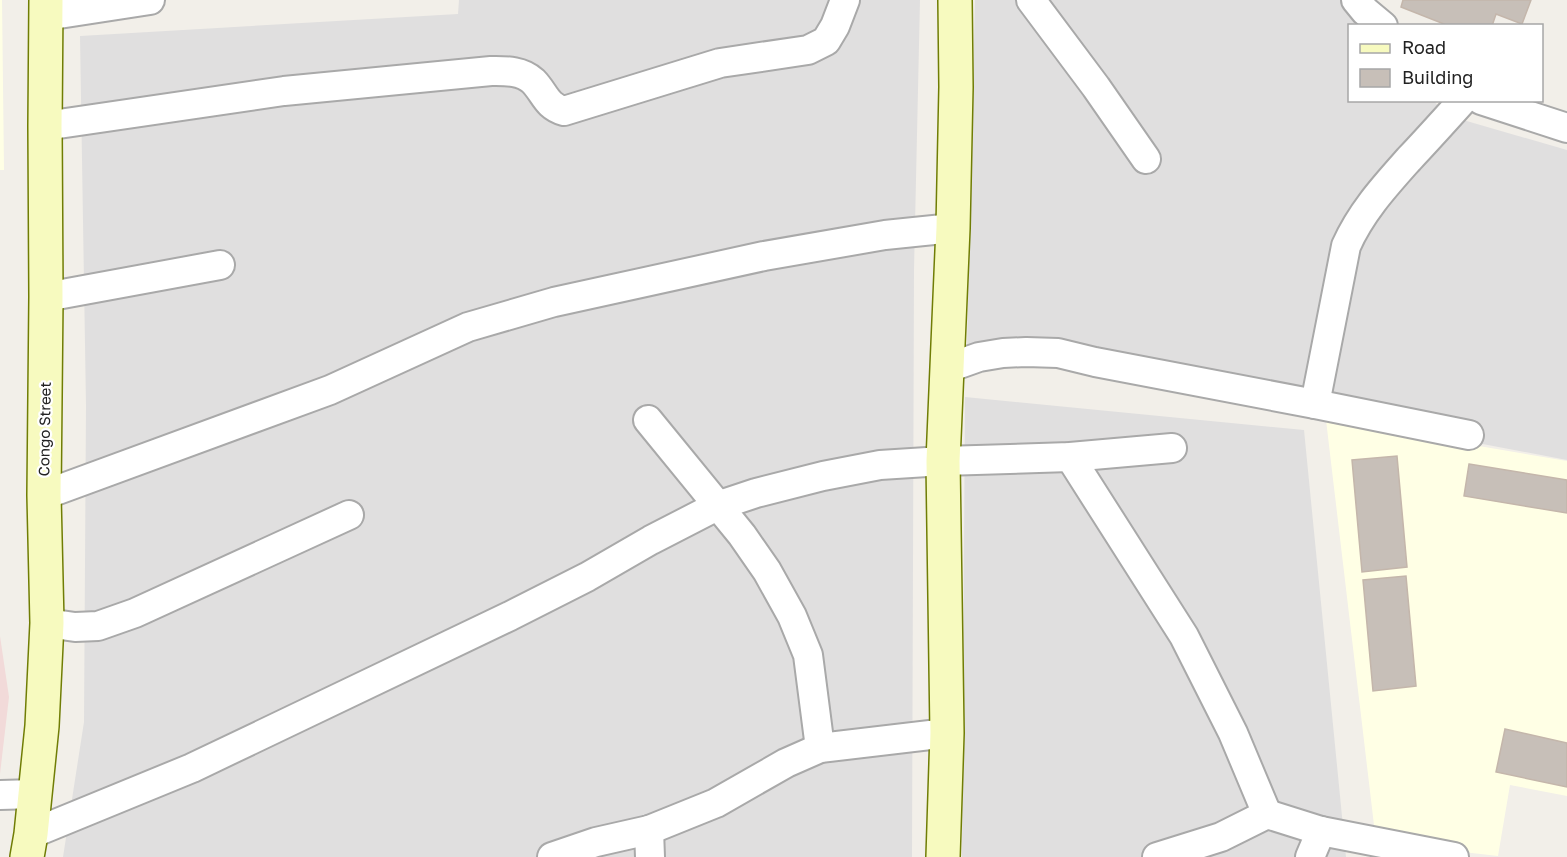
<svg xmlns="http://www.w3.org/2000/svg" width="1567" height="857" font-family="'Golos Text',sans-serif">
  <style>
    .residential { fill: #e0dfdf }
    .commercial { fill: #f2dad9 }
    .education { fill: #ffffe5 }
    .building { fill: #c7bfb8; stroke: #c4b6ab; stroke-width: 1.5 }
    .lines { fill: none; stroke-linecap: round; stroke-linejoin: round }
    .street-casing { stroke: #a9a9a9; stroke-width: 32 }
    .secondary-casing { stroke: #707d05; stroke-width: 36 }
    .street { stroke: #fff; stroke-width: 28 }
    .secondary { stroke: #f7fabf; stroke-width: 33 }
    .labels { text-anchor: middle; stroke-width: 4.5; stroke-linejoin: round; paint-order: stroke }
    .street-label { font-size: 15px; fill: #222; stroke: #fff }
  </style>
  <rect width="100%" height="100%" fill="#f2efe9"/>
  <!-- residential -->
  <g class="residential">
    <polygon points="459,0 920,0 914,270 912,857 63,857 84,722 86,406 80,36 458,14"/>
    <polygon points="975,0 1354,0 1375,25 1350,26 1350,100 1434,101 1446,115 1567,150 1567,460 967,346"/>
    <polygon points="965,397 1304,430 1346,857 962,857"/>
  </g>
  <!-- commercial -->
  <polygon class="commercial" points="0,636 9,697 0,774"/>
  <!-- education -->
  <g class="education">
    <polygon points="0,0 2,0 4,170 0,170"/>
    <polygon points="1326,420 1567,461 1567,796 1510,785 1498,856 1376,842"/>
  </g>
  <!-- building -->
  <g class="building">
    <polygon points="1403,0 1531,0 1522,24 1496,14 1492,26 1449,26 1401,7"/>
    <polygon points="1397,456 1407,567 1362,572 1352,460"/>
    <polygon points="1469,464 1567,480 1567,513 1464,496"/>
    <polygon points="1406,576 1416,686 1373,691 1363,580"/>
    <polygon points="1505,729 1567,743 1567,787 1496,772"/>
  </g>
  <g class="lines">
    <!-- street casing -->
    <g class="street-casing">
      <g id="street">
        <polyline points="1031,0 1096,87 1146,159"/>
        <polyline points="1356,0 1365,11 1383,26"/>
        <polyline points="46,16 150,0"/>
        <polyline points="1481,100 1567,128"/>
        <path d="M45,126l239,-35 207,-20c14,0 30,-1 42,10 12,12 13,25 31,30l156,-48 88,-13 18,-9 9,-15 10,-26"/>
        <polyline points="46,297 220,265"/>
        <polyline points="948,368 979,357 1003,353 1026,352 1058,353 1095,362 1315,404 1469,435"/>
        <path d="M1315,404l31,-158c15,-34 39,-60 63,-87 18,-19 36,-39 54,-59"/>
        <polyline points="648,420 742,535 767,571 792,616 808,655 820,748"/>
        <polyline points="1070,457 1184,636 1233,733 1267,814"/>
        <polyline points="44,495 330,390 468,327 554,302 764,256 885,235 953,228"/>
        <polyline points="47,623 75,627 98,626 135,613 349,515"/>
        <polyline points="0,795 35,794"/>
        <polyline points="649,830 650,857"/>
        <polyline points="31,834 192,768 510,616 587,577 651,540 717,506 756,493 823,476 880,465 943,461 1070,457 1172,448"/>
        <polyline points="552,857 596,842 649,830 716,803 786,763 820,748 947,733"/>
        <polyline points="1157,857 1221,837 1267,814 1321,831 1454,857"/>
        <polyline points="1310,857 1321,831"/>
      </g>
    </g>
    <!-- secondary casing -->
    <g class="secondary-casing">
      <g id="secondary">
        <polyline points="27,857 31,834 42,726 47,623 44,495 46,297 45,126 46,0"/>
        <polyline points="943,857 947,733 943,461 953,228 956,87 955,0"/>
      </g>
    </g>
    <!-- street -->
    <use href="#street" class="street"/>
    <!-- secondary -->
    <use href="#secondary" class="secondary"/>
  </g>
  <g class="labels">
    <!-- street labels -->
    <g class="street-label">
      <text transform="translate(45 429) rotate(-89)" y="5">Congo Street</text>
    </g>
  </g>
  <!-- legend -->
  <rect x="1348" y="24" width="195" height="78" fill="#ffffff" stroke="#a7a7a7" stroke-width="1.5"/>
  <rect x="1360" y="44" width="30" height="9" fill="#f7fabf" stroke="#a7a7a7" stroke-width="1.5"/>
  <text x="1402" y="54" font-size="18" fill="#222222">Road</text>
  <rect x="1360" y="69" width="30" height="18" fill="#c7bfb8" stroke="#a7a7a7" stroke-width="1.5"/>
  <text x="1402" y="84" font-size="18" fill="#222222">Building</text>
</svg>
